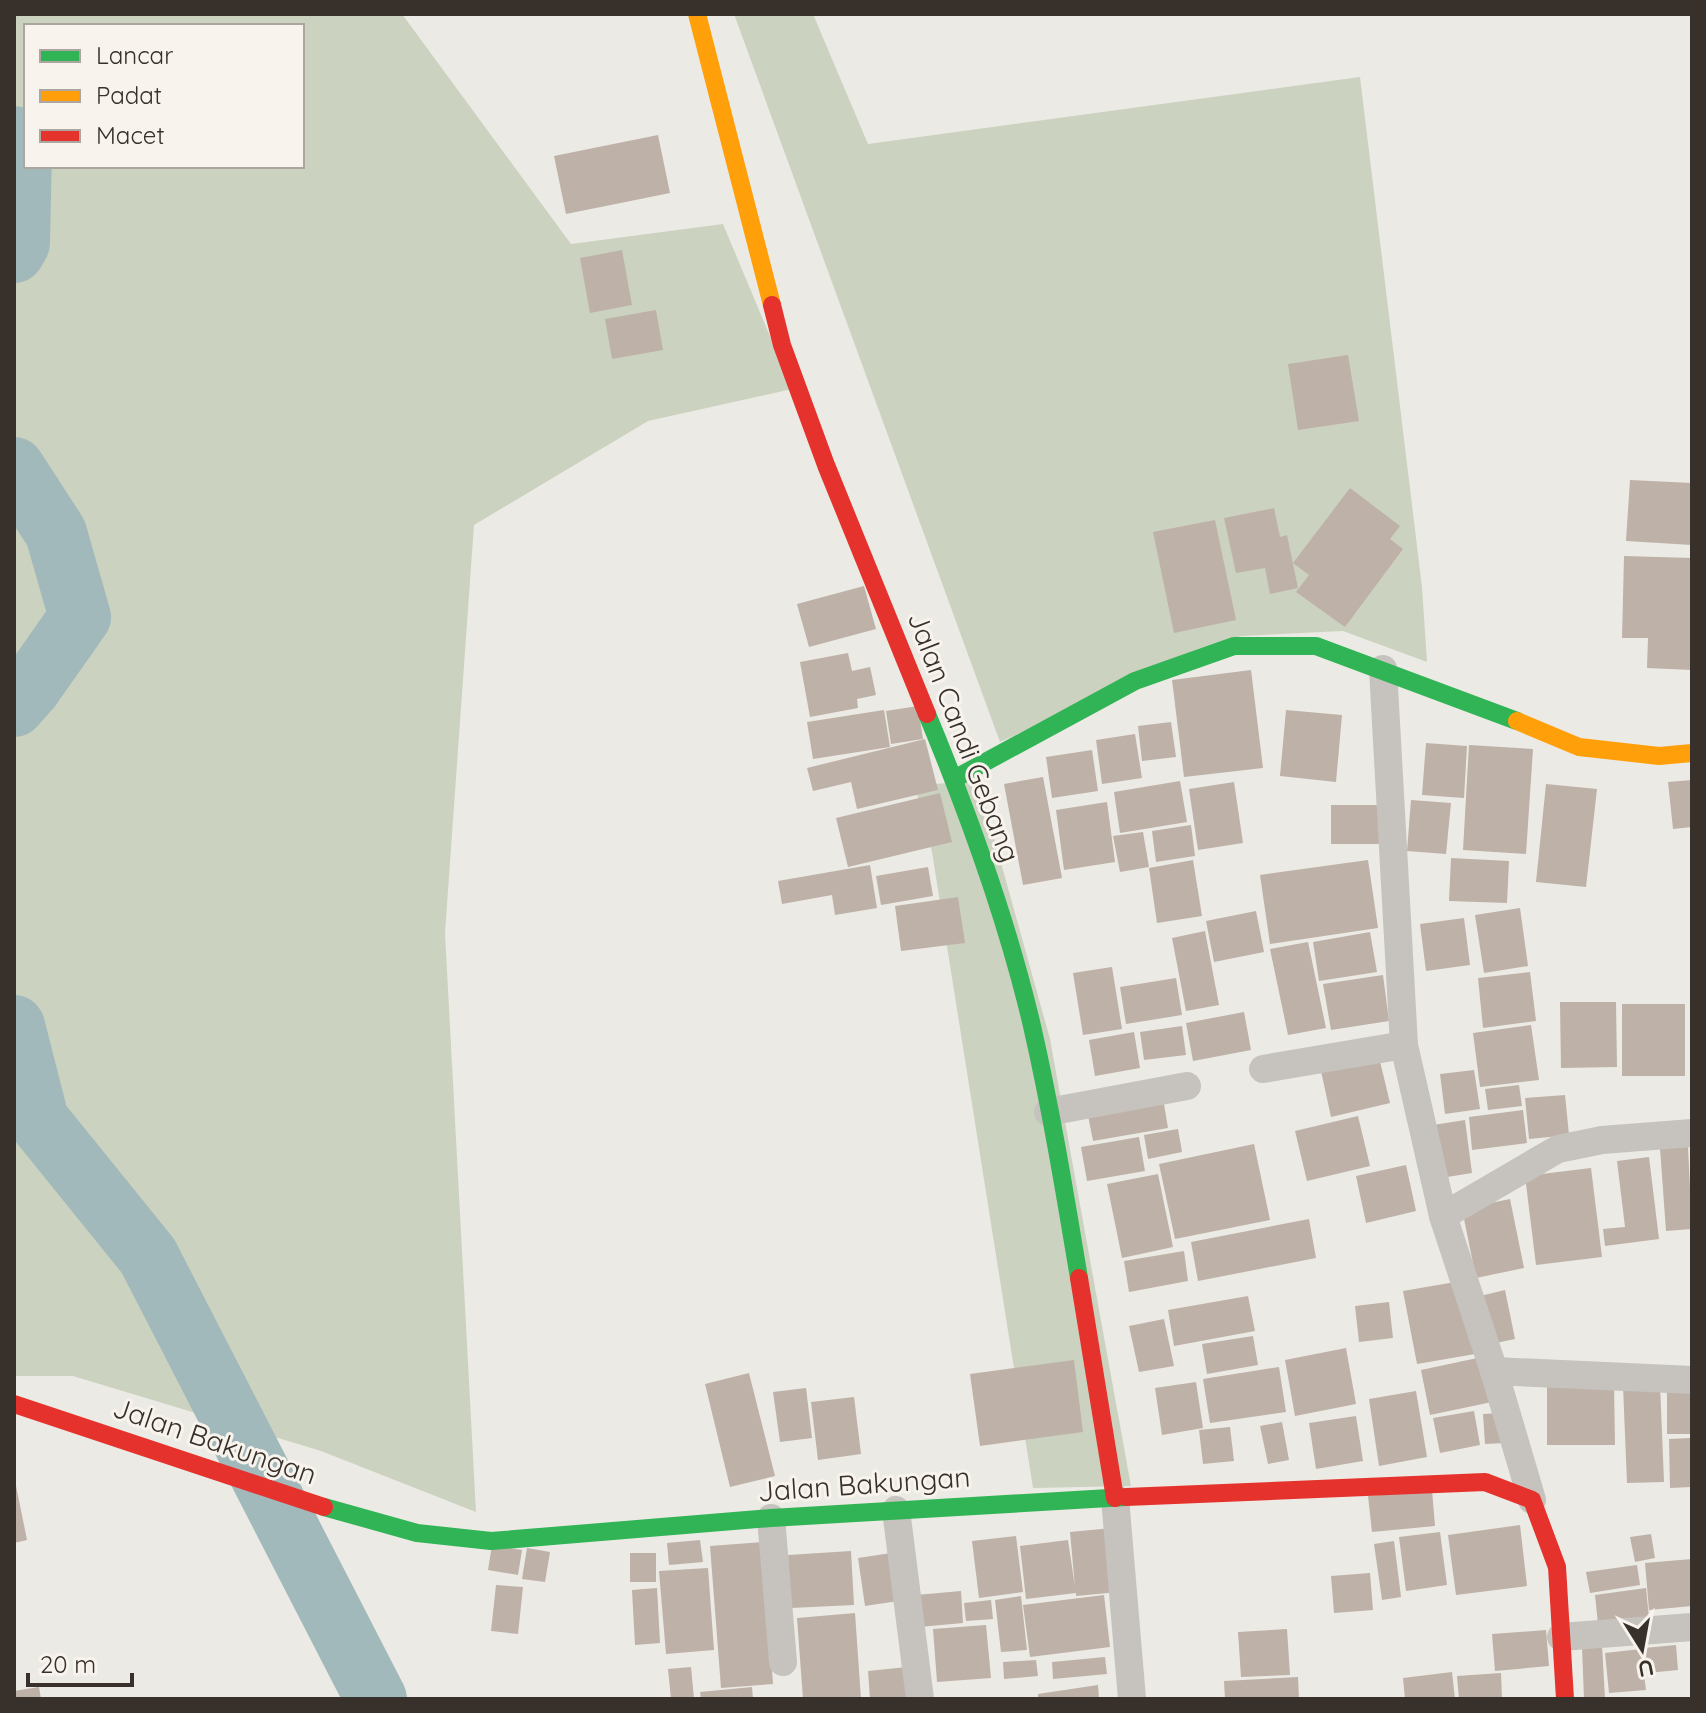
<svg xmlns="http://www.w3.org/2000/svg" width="1706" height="1713" font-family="Quicksand,sans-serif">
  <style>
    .green { fill: #ccd2c0; fill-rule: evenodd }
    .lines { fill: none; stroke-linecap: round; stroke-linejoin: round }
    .river { stroke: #a2b9bb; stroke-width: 62 }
    .building { fill: #beb1a8 }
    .street { stroke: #c6c2bd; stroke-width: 28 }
    .fast { stroke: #30b455; stroke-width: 18 }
    .slow { stroke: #ff9f0a; stroke-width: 18 }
    .jam { stroke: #e5322d; stroke-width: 18 }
    .labels { text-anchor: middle; stroke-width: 6; stroke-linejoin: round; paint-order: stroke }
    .street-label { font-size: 28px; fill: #37302b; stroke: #f8f4ed }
  </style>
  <rect width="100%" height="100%" fill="#eceae4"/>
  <!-- green -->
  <g class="green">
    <path d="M14,14h388l169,230 152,-20 69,165 -144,32 -174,104 -29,408 31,579 -155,-61 -248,-75h-59zM26,26h276v140h-276z"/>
    <polygon points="734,14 813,14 868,144 1360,77 1422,587 1427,662 1343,631 1241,636 1000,742"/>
    <polygon points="978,780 1050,1039 1131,1486 1033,1488 932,852 915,786"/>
  </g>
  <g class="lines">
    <!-- river -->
    <g class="river">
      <polyline points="14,137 21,147 19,243 14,252"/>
      <polyline points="14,468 56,533 80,617 30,688 14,706"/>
      <polyline points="14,1026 38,1120 148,1256 376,1699"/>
    </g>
  </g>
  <!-- building -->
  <g class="building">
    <polygon points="658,135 670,193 566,214 554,156"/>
    <polygon points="622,250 632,305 590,313 580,258"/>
    <polygon points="656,310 663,350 612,359 605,319"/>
    <polygon points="1348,355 1359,421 1298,430 1288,364"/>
    <polygon points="1630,480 1692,483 1692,545 1626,541"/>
    <polygon points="1350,488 1400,526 1390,539 1403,549 1345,627 1296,592 1309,575 1293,563"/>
    <polygon points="1274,508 1280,537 1287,535 1298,588 1270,594 1265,568 1236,573 1224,518"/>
    <polygon points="1215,520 1236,620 1174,633 1153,532"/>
    <polygon points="1624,556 1692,558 1692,670 1647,668 1648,638 1622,638"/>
    <polygon points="864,586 876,629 809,647 797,604"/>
    <polygon points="848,653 852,671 870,667 876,695 857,699 858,708 810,717 800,662"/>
    <polygon points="1251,670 1263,768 1184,777 1172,680"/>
    <polygon points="918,706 923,739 891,744 886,711"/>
    <polygon points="884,710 890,747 813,759 807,722"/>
    <polygon points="1286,710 1342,715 1336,782 1280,776"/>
    <polygon points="1171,722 1176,757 1142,761 1138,726"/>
    <polygon points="1135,734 1142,778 1102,784 1096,740"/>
    <polygon points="925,739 938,790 857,809 851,782 813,791 807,768"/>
    <polygon points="1426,743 1467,746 1464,798 1422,795"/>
    <polygon points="1469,745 1533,749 1526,854 1463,850"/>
    <polygon points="1092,750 1098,791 1052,798 1046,757"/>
    <polygon points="1043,777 1062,878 1023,885 1004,784"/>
    <polygon points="1692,780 1692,827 1673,829 1668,782"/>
    <polygon points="1180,781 1187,822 1120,833 1114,792"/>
    <polygon points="1234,782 1243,843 1198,850 1189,789"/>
    <polygon points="1546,784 1597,789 1586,887 1536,882"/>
    <polygon points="940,793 952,842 848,867 836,818"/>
    <polygon points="1411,800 1451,803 1446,854 1407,851"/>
    <polygon points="1107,802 1115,862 1064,870 1056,810"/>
    <rect x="1331" y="805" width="50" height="39"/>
    <polygon points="1191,825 1195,856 1156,862 1152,831"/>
    <polygon points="1143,832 1149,867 1120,872 1113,836"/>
    <polygon points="1451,858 1509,861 1507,903 1449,901"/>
    <polygon points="1193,860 1202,916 1157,923 1149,868"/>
    <polygon points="1368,860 1378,928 1270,944 1260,875"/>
    <polygon points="870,865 877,908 835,915 832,895 782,904 778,881"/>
    <polygon points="928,867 933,896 881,905 876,876"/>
    <polygon points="958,897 965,943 901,951 895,906"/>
    <polygon points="1520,908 1528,966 1484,973 1475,915"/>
    <polygon points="1256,911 1264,952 1214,962 1206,921"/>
    <polygon points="1464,918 1470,965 1426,971 1420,924"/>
    <polygon points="1205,931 1219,1005 1186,1011 1172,938"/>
    <polygon points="1370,932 1377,972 1319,981 1313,942"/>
    <polygon points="1308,942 1326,1028 1288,1035 1270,949"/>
    <polygon points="1112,967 1122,1029 1083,1035 1073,973"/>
    <polygon points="1530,972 1536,1021 1483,1028 1478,978"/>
    <polygon points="1383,975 1389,1021 1331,1030 1323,984"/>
    <polygon points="1176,978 1182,1015 1126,1024 1120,987"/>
    <polygon points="1560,1002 1616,1002 1617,1067 1561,1068"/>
    <rect x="1622" y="1004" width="63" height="72"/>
    <polygon points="1244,1012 1251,1050 1193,1061 1186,1023"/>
    <polygon points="1531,1025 1539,1080 1480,1087 1473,1033"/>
    <polygon points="1182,1026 1186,1055 1144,1060 1140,1032"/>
    <polygon points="1134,1032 1140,1068 1095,1076 1089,1040"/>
    <polygon points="1379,1057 1390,1103 1331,1117 1321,1071"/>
    <polygon points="1474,1070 1480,1109 1445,1114 1440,1074"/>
    <polygon points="1519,1085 1522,1106 1488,1110 1485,1089"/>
    <polygon points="1162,1092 1168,1128 1093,1141 1086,1105"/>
    <polygon points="1565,1095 1569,1135 1529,1139 1525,1098"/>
    <polygon points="1523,1110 1527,1143 1472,1150 1469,1117"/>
    <polygon points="1358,1116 1370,1166 1307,1181 1295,1131"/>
    <polygon points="1465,1120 1472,1173 1441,1178 1433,1125"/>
    <polygon points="1178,1129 1182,1152 1148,1159 1144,1135"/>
    <polygon points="1139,1137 1145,1171 1087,1181 1081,1147"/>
    <polygon points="1254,1144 1270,1220 1175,1239 1159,1164"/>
    <polygon points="1688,1147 1692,1229 1666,1231 1660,1148"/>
    <polygon points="1649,1157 1659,1239 1605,1246 1603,1229 1625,1227 1617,1161"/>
    <polygon points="1406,1165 1416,1211 1366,1223 1356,1176"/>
    <polygon points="1591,1168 1602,1257 1536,1265 1525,1176"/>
    <polygon points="1158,1174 1173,1247 1122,1258 1107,1184"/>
    <polygon points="1510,1199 1524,1268 1476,1278 1462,1209"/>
    <polygon points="1309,1219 1316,1258 1198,1281 1191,1242"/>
    <polygon points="1184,1251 1188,1281 1129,1292 1124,1261"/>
    <polygon points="1461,1281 1475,1354 1417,1364 1403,1291"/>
    <polygon points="1505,1290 1515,1339 1486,1345 1476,1297"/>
    <polygon points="1248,1296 1255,1331 1174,1346 1168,1310"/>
    <polygon points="1389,1302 1393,1338 1359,1342 1355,1306"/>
    <polygon points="1164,1319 1174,1366 1139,1372 1129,1326"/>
    <polygon points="1253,1336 1258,1365 1207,1374 1202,1344"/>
    <polygon points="1346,1348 1356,1404 1295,1416 1285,1360"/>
    <polygon points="1482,1357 1492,1402 1430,1415 1421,1370"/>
    <polygon points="1074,1360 1083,1432 980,1446 970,1374"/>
    <polygon points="1279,1367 1286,1412 1210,1423 1203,1379"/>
    <polygon points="749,1373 775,1476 730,1487 705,1384"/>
    <polygon points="1196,1382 1203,1428 1162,1435 1155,1388"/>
    <polygon points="1660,1384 1664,1482 1627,1483 1623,1386"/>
    <polygon points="1547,1386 1614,1386 1615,1445 1547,1445"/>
    <polygon points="806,1388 812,1438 780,1442 773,1392"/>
    <rect x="1667" y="1388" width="25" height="46"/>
    <polygon points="1416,1391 1427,1457 1379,1466 1369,1399"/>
    <polygon points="854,1397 861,1454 818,1460 811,1402"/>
    <polygon points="1474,1411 1480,1445 1440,1453 1433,1418"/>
    <polygon points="1502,1413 1505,1443 1485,1444 1483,1414"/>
    <polygon points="1356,1416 1363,1461 1316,1469 1309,1423"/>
    <polygon points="1282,1422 1289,1460 1268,1464 1260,1426"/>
    <polygon points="1230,1427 1234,1461 1203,1464 1199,1430"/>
    <polygon points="1691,1438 1691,1487 1670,1488 1669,1439"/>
    <polygon points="14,1476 27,1540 14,1543"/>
    <polygon points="1432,1490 1435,1526 1372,1532 1368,1496"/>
    <polygon points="1520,1525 1527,1586 1456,1595 1448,1535"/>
    <polygon points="1112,1528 1119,1592 1076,1596 1076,1593 1026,1599 1020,1546 1068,1540 1075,1587 1070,1532"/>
    <polygon points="1440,1532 1447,1585 1406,1591 1399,1537"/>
    <polygon points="1651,1534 1655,1558 1635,1562 1630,1537"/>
    <polygon points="1016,1536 1023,1592 979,1598 972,1541"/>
    <polygon points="700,1540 703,1562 669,1565 667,1543"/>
    <polygon points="1394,1541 1401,1597 1382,1600 1374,1544"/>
    <polygon points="763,1542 773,1684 721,1688 710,1546"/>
    <polygon points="492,1545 522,1550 518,1575 488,1570"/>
    <polygon points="527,1548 550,1552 545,1582 522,1579"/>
    <polygon points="851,1551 854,1605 791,1608 788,1555"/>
    <polygon points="898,1552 905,1600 865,1606 858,1558"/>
    <rect x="630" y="1553" width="26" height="29"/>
    <polygon points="1692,1559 1692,1606 1649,1610 1645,1563"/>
    <polygon points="1637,1565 1640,1585 1590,1593 1586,1572"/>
    <polygon points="708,1568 714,1650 666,1654 659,1571"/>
    <polygon points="1370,1573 1373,1610 1334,1613 1331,1576"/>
    <polygon points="496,1585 523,1587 518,1634 491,1631"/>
    <polygon points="657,1588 660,1643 635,1645 632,1590"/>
    <polygon points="1646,1588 1649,1618 1598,1624 1595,1595"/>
    <polygon points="961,1591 963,1623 919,1627 916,1595"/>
    <polygon points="1104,1595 1110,1647 1030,1657 1023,1605"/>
    <polygon points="1021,1596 1027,1650 1001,1652 995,1600"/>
    <polygon points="991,1600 993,1619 966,1621 964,1603"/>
    <polygon points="855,1613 861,1699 803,1699 797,1618"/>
    <polygon points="986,1625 991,1678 937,1682 933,1629"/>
    <polygon points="1287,1629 1290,1675 1241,1677 1238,1632"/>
    <polygon points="1546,1630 1549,1666 1495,1671 1492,1634"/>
    <polygon points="1602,1645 1605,1699 1584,1699 1582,1647"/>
    <polygon points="1676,1645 1678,1670 1647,1673 1644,1648"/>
    <polygon points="1641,1649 1646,1690 1609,1693 1605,1653"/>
    <polygon points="1105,1657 1107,1674 1053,1679 1052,1662"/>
    <polygon points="1036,1660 1038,1676 1004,1679 1003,1662"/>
    <polygon points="691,1667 694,1699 671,1699 668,1669"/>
    <polygon points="907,1667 910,1699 870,1699 868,1671"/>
    <polygon points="1452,1672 1455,1699 1405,1699 1403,1678"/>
    <polygon points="1501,1673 1502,1699 1459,1699 1457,1676"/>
    <polygon points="1298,1677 1299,1699 1225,1699 1224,1681"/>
    <polygon points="1098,1685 1099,1699 1038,1699 1038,1694"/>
    <polygon points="39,1687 41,1699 14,1699 14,1691"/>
    <polygon points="752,1687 753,1699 701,1699 700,1692"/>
  </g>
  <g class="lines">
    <!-- street -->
    <g class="street">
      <polyline points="1383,669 1404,1045 1443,1216 1494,1371 1532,1500"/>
      <polyline points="1263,1069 1404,1045"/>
      <polyline points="1048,1112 1187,1086"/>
      <polyline points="1443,1216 1558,1149 1602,1140 1692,1133"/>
      <polyline points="1494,1371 1692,1380"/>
      <polyline points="1115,1498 1132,1699"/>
      <polyline points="896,1510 920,1699"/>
      <polyline points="771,1518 783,1662"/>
      <polyline points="1561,1637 1692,1627"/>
    </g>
    <!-- fast -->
    <g class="fast">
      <path d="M927,714c42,101 80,205 105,312 19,83 33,168 47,252"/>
      <polyline points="954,779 1135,681 1234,646 1316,646 1517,721"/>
      <polyline points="324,1507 417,1533 491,1541 771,1518 1126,1497"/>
    </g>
    <!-- slow -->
    <g class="slow">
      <polyline points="697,14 772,305"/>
      <polyline points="1517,721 1579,747 1659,756 1692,753"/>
    </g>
    <!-- jam -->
    <g class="jam">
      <polyline points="772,305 782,345 826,465 927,714"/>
      <polyline points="1079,1278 1115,1498"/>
      <polyline points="14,1404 324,1507"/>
      <polyline points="1126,1497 1485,1482 1532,1500 1557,1567 1565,1699"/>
    </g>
  </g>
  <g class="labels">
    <!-- street labels -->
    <g class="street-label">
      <text transform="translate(964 737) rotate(69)" y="10">Jalan Candi Gebang</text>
      <text transform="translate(215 1441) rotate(19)" y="10">Jalan Bakungan</text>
      <text transform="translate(864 1484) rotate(-4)" y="10">Jalan Bakungan</text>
    </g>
  </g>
  <!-- border -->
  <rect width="1706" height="1713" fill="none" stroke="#37302b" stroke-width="32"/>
  <!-- legend -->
  <rect x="24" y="24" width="280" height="144" fill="#f8f4ed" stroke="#aba69f" stroke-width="2"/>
  <rect x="40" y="50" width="40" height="12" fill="#30b455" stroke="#aba69f" stroke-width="2"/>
  <text x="96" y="64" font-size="24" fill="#37302b">Lancar</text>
  <rect x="40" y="90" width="40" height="12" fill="#ff9f0a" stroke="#aba69f" stroke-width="2"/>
  <text x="96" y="104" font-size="24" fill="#37302b">Padat</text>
  <rect x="40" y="130" width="40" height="12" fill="#e5322d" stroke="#aba69f" stroke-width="2"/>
  <text x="96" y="144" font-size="24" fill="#37302b">Macet</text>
  <!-- north arrow -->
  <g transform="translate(1642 1649) rotate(169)" stroke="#f8f4ed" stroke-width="6" paint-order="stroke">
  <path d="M0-6L14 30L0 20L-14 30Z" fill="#37302b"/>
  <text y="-12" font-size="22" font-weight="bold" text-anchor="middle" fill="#37302b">U</text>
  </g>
  <!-- scale -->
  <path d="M28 1673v12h104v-12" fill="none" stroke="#37302b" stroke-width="4"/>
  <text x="40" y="1673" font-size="24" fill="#37302b" stroke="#f8f4ed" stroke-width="6" paint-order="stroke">20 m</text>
</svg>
